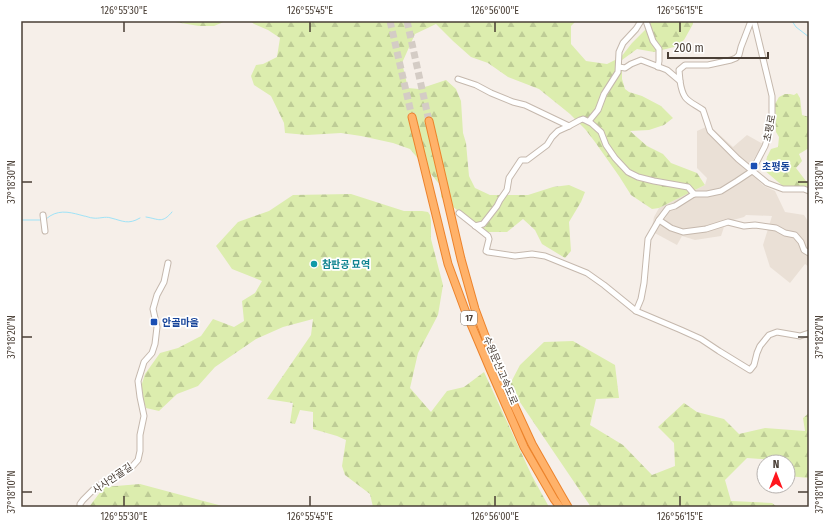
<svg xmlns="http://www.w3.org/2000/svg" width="830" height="528" font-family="'Fira Sans Condensed','Noto Sans KR',sans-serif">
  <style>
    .residential { fill: #eae0d6 }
    .forest { fill: url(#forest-firs) }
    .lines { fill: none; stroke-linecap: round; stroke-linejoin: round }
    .stream { stroke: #a0e3f7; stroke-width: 1 }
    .highway-tunnel { stroke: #d4ccc5; stroke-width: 7; stroke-dasharray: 7 3.5; stroke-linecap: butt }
    .minor-casing { stroke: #c5b8ad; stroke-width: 7 }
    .highway-casing { stroke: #ec832c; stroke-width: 9 }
    .minor { stroke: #fff; stroke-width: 5 }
    .highway { stroke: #ffb26a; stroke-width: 7 }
    .ticks { fill: none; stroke: #4a3f36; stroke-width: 1.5 }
    .transit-dot { fill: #1a4fb4; stroke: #fff; stroke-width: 1.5 }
    .culture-dot { fill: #0f9aa8; stroke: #fff; stroke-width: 1.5 }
    .labels { text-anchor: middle; stroke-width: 3.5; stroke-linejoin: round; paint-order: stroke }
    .shield { fill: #fff; stroke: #807972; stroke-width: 1 }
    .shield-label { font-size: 9px; font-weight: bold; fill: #4a3f36 }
    .street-label { font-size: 10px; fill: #4a3f36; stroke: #fff }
    .transit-label { font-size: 10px; font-weight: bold; fill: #164399; stroke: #fff; text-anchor: start }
    .culture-label { font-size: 10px; font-weight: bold; fill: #0d838f; stroke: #fff; text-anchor: start }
    .neatline { fill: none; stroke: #4a3f36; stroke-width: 1.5 }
    .ticks-label { font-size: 10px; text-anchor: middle; fill: #4a3f36 }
  </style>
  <defs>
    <pattern id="forest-firs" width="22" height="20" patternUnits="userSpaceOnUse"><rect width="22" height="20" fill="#dcedae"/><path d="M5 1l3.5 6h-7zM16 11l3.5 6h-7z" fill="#becc96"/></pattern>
  </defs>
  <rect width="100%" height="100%" fill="#f6efe9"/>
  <!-- residential -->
  <polygon class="residential" points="706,127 713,129 733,147 747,135 763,144 751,164 754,176 764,186 775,191 785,212 804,215 809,223 809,267 805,264 790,283 770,267 763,245 772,216 746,215 744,217 733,220 730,225 724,227 721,236 695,240 682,236 677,245 651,231 654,217 659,208 705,185 707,178 697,168 697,131"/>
  <!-- forest -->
  <g class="forest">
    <polygon points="177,21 226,21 214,26 199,26 175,22"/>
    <polygon points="250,21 576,21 571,26 571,44 586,61 607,64 621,57 632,43 646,29 652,21 693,21 693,24 684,40 674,47 654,52 637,49 622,60 622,79 625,89 629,92 642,96 661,106 673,118 664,125 649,130 630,131 647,146 663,154 671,163 697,173 705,185 659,208 652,209 631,195 619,176 595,142 585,129 570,114 539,89 508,77 488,63 471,57 453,41 436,24 415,34 402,63 408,88 419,89 446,80 456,89 461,101 463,133 466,143 469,176 475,188 490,195 528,195 553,187 569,185 585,192 581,202 569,222 571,251 565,258 542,244 535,230 523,219 507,232 484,232 441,197 441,186 410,149 393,143 361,136 341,133 307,135 285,133 284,123 271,96 254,85 251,76 256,65 263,64 277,57 280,38 268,30 254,24"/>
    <polygon points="797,93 800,98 802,115 809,117 809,148 799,154 802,161 796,168 809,185 802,188 784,187 764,170 767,157 771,149 778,147 779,137 776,132 775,104 779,97 785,94 790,94 794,95"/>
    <polygon points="351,194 404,211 422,211 428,212 430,215 431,221 431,239 443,285 438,315 418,353 410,388 431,412 447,391 464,387 484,372 532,476 549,507 373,507 370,494 345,475 342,466 346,440 337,436 313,429 313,412 300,410 295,424 290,423 293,403 267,399 311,335 313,319 283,327 256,339 215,367 198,386 177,394 159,411 146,408 140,390 145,374 160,353 178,348 201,336 213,319 234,327 244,321 242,301 255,293 262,281 232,269 216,246 238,222 269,211 293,195"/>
    <polygon points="573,341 615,365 619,398 596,399 590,425 623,445 652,475 675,466 674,443 658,427 684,403 697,412 724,419 739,434 765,428 805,431 803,418 809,413 809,478 788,476 787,461 747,458 725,480 731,501 772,503 777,507 591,507 509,386 520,365 544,342"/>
    <polygon points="140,484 226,507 89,507 104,487"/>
  </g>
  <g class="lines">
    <!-- stream -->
    <g class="stream">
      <polyline points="792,21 796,27 809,37"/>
      <path d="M146,217c13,2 16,7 26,-5"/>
      <path d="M46,219c1,-1 3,-2 4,-3 11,-7 23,-3 34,0 2,0 6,2 9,2 6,1 12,-2 18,0 12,3 17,7 29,0"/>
      <polyline points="21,220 42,220"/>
    </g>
    <!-- highway-tunnel -->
    <g class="highway-tunnel">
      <polyline points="390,21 412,117"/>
      <polyline points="407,21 429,121"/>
    </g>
    <!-- minor casing -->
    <g class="minor-casing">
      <g id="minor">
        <polyline points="646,21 653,41 659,49 659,61 658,67"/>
        <polyline points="754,21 772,96 772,122 768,137 765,146 752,171 737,181 721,191 707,194 694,194 675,206 668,208 659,220 671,228 683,232 706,229 728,222 744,226 755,225 776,228 785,233 795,235 801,242 804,250 809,253"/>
        <polyline points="619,67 625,68 631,64 641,60 667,70 680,81 679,70 685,65 708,65 731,60 736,58 739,55 741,47 751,21"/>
        <polyline points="458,79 476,85 491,93 513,102 525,105 569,126"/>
        <path d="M680,81c3,20 8,19 23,29l7,21 28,28 29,24 16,6h21l5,2"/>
        <polyline points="589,121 598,110 604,94 618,72 619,52 623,43 636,29 641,21"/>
        <polyline points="459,213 488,236 489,239 486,251 488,252 515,256 532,254 545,256 587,273 604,285 636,311 681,330 701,339 719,351 750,370 754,365 757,353 760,346 769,335 777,332 800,336 809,333"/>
        <polyline points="43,215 45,231"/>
        <polyline points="475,226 483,224 497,206 500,200 507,190 509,178 521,160 527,160 547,145 552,137 558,131 569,126 580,120 583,119 591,123 601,132 606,145 615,158 628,172 638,177 654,181 688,187 694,194"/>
        <polyline points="636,311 641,299 644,283 648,239 659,220"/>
        <polyline points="80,507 80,504 83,500 96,487 130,469 138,460 140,451 140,435 144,416 140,397 138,381 144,362 152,353 155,344 157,327 153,309 157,295 164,282 168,263"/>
      </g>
    </g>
    <!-- highway casing -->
    <g class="highway-casing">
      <g id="highway">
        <polyline points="412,117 448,264 465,310 490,369 524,447 554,499 560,507"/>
        <polyline points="429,121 461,259 475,309 497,368 532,444 561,495 568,507"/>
      </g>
    </g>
    <!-- minor -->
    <use href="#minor" class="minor"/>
    <!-- highway -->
    <use href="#highway" class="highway"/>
  </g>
  <!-- ticks -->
  <path class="ticks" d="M124,22v10M310,22v10M495,22v10M680,22v10M22,182h10M798,182h10M22,337h10M798,337h10M22,492h10M798,492h10M124,496v10M310,496v10M495,496v10M680,496v10"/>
  <!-- markers -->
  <g class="transit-dot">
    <rect x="750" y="162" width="8" height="8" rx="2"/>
    <rect x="150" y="318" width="8" height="8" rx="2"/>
  </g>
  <circle class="culture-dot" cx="314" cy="264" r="4"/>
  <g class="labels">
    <!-- shield labels -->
    <rect class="shield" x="461" y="311" width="16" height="14" rx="3"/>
    <g class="shield-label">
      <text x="469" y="321">17</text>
    </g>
    <!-- street labels -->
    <g class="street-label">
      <text transform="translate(769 128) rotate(-79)" y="4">초평로</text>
      <text transform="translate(501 370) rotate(67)" y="4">수원문산고속도로</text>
      <text transform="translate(112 478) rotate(-34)" y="4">사사안골길</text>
    </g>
    <!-- transit labels -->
    <g class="transit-label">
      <text x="762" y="170">초평동</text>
      <text x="162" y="326">안골마을</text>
    </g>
    <!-- culture labels -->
    <g class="culture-label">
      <text x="322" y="268">참판공 묘역</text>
    </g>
  </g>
  <!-- border -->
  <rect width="830" height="528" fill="none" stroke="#ffffff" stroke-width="44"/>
  <!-- north arrow -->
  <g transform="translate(776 474)"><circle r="19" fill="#ffffff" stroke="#b7b2af"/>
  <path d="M0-3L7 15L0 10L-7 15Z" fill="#ff161d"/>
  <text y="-6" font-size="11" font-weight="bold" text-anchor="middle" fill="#4a3f36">N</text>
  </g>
  <!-- scale -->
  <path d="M668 52v6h100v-6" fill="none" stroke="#4a3f36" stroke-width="2"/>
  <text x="674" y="52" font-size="12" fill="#4a3f36" stroke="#ffffff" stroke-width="3" paint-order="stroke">200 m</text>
  <rect x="22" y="22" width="786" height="484" class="neatline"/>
  <g class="ticks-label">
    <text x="124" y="14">126°55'30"E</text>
    <text x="310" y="14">126°55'45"E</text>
    <text x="495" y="14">126°56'00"E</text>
    <text x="680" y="14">126°56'15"E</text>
    <text transform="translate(11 182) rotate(-90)" y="4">37°18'30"N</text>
    <text transform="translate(819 182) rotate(-90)" y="4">37°18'30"N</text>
    <text transform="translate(11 337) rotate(-90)" y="4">37°18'20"N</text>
    <text transform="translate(819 337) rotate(-90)" y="4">37°18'20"N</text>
    <text transform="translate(11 492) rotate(-90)" y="4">37°18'10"N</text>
    <text transform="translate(819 492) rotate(-90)" y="4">37°18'10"N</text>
    <text x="124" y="520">126°55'30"E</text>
    <text x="310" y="520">126°55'45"E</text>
    <text x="495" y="520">126°56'00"E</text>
    <text x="680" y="520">126°56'15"E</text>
  </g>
</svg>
